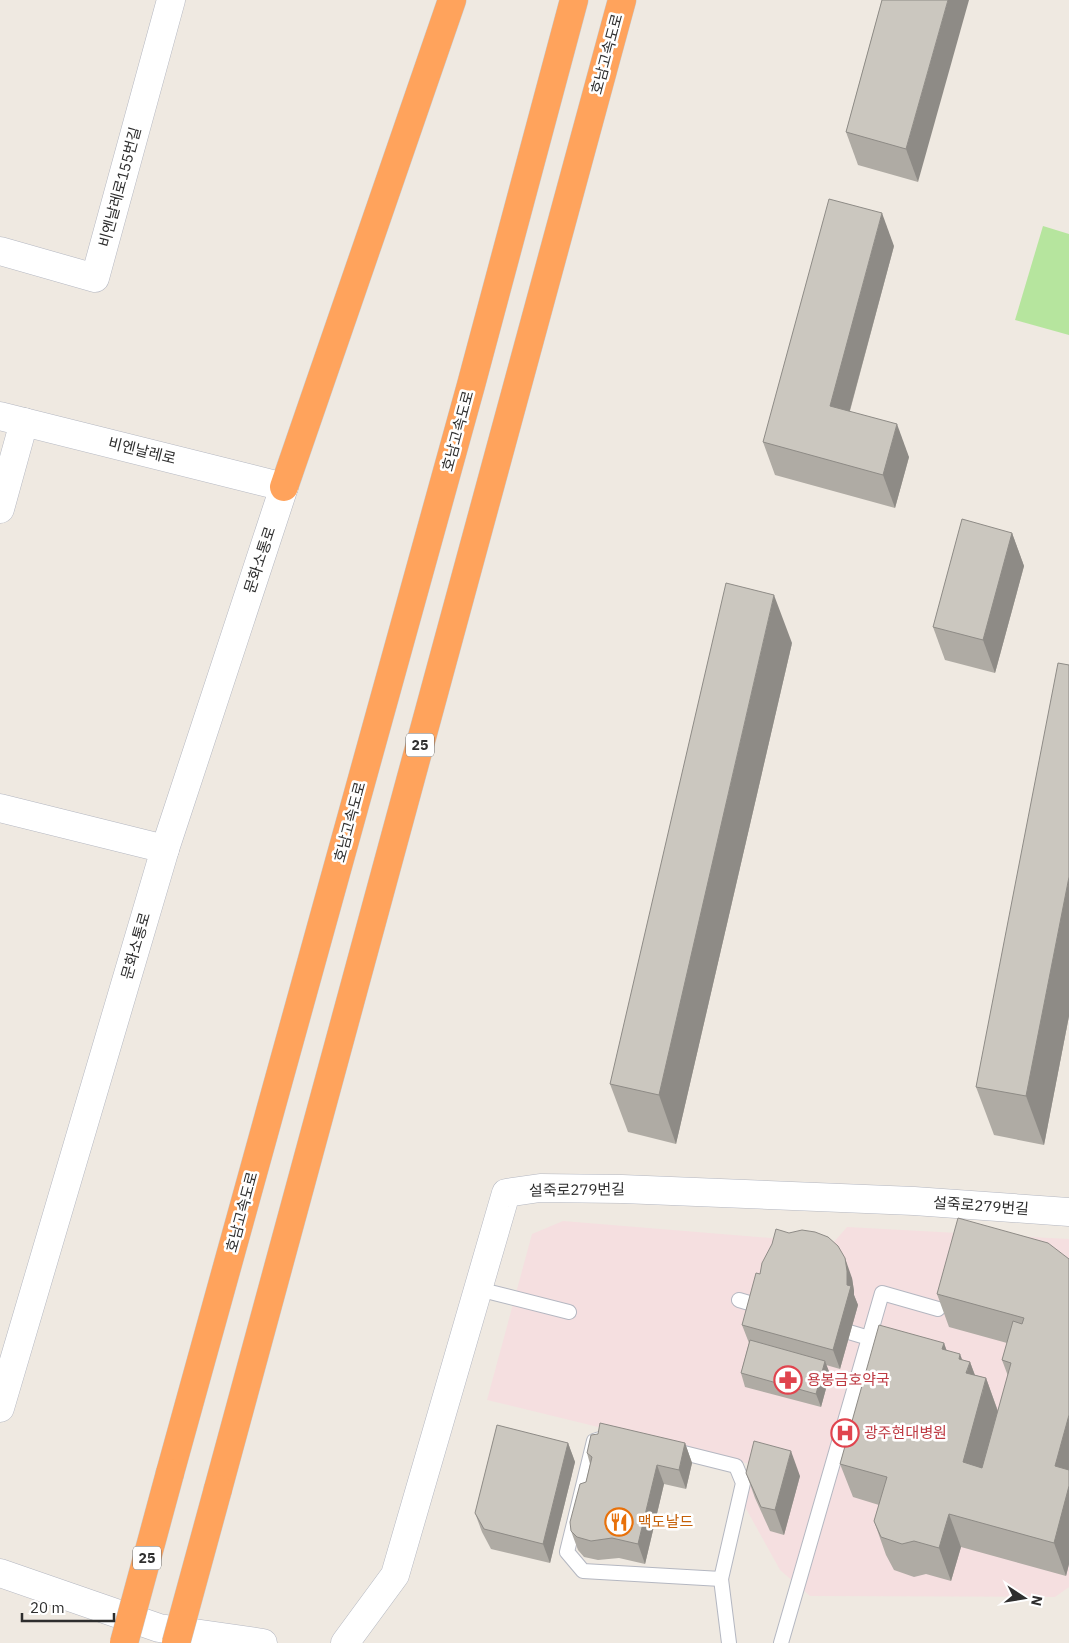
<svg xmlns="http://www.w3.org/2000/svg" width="1069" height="1643" font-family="'IBM Plex Sans','Noto Sans KR',sans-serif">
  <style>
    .medical { fill: #f5dfe0 }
    .green { fill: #b6e59e }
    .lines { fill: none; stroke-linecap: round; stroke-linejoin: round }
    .service-casing { stroke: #b4b7c1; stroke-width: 16 }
    .minor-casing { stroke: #b4b7c1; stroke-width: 29 }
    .tertiary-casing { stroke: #b4b7c1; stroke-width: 29 }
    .secondary-casing { stroke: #b4b7c1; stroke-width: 29 }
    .motorway-casing { stroke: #c9c9c9; stroke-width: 29 }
    .service { stroke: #fff; stroke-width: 14 }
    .minor { stroke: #fff; stroke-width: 28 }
    .tertiary { stroke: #fff; stroke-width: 28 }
    .secondary { stroke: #fff; stroke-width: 28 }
    .motorway { stroke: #ffa35c; stroke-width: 28 }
    .motorway-bridge-casing { stroke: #c9c9c9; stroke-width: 29; stroke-linecap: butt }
    .motorway-bridge { stroke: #ffa35c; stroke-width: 28 }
    .wall { fill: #afaba4 }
    .shaded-wall { fill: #8e8b86 }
    .building { fill: #cbc7bf; stroke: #8e8b86 }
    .labels { text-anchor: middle; stroke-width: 5; stroke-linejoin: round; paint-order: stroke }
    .shield { fill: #fff; stroke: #6d6d6d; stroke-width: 1 }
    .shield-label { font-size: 14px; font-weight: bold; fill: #2e2e2e }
    .street-label { font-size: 15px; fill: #2e2e2e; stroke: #fff }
    .health-label { font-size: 15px; fill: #be3a42; stroke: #fff; text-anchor: start }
    .food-label { font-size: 15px; fill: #c56008; stroke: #fff; text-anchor: start }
  </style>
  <rect width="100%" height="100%" fill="#efe9e1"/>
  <!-- medical -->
  <polygon class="medical" points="563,1221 833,1243 847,1227 1069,1239 1069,1587 1055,1597 810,1596 780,1570 744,1505 754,1465 487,1400 532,1234"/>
  <!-- green -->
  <polygon class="green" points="1043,226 1069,234 1069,335 1015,320"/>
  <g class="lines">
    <!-- service casing -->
    <g class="service-casing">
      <g id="service">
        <polyline points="478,1289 569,1312"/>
        <polyline points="739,1300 766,1308"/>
        <polyline points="832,1327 869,1338"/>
        <polygon points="612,1435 736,1466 743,1483 721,1579 583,1571 567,1552 594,1441"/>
        <polyline points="721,1579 729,1643"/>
        <polyline points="781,1643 882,1293 938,1309"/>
      </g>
    </g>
    <!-- minor casing -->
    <g class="minor-casing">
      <g id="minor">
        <polyline points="0,251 95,278 171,0"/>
        <polyline points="0,416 284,487"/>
        <polyline points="0,509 24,422"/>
        <polyline points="0,808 165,849"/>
        <polyline points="345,1643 395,1575 506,1193 540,1188 622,1189 914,1201 1069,1212"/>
      </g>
    </g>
    <!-- tertiary casing -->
    <g class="tertiary-casing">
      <polyline id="tertiary" points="0,1408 165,849 284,487"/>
    </g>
    <!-- secondary casing -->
    <g class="secondary-casing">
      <polyline id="secondary" points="0,1573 159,1628 263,1643"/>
    </g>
    <!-- motorway casing -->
    <g class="motorway-casing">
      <g id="motorway">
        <polyline points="284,487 452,0"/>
        <polyline points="170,1473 471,385 574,0"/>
        <polyline points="218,1489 622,0"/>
      </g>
    </g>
    <!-- service -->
    <use href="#service" class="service"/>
    <!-- minor -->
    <use href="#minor" class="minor"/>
    <!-- tertiary -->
    <use href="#tertiary" class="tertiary"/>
    <!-- secondary -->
    <use href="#secondary" class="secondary"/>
    <!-- motorway -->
    <use href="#motorway" class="motorway"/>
    <!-- motorway-bridge casing -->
    <g class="motorway-bridge-casing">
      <g id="motorway-bridge">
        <polyline points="124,1643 170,1473"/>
        <polyline points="176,1643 218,1489"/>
      </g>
    </g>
    <!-- motorway-bridge -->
    <use href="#motorway-bridge" class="motorway-bridge"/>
  </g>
  <!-- wall -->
  <g class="wall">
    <polygon points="882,0 918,182 858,165 846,132"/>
    <polygon points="894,246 850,411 909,457 895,508 775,475 763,442"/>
    <polygon points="1012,533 1024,566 995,673 945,660 933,627"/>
    <polygon points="792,643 676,1144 628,1132 610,1084"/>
    <polygon points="1069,665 1069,1016 1044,1145 994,1135 976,1087"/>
    <polygon points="789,1233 852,1278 854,1291 854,1295 858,1305 840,1369 826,1365 830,1374 821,1407 745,1387 741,1373 749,1343 742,1325 760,1274"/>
    <polygon points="1069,1259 1069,1564 1066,1576 961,1547 951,1581 926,1574 914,1577 894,1570 886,1555 874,1521 879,1505 853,1497 840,1464 944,1343 946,1350 963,1360 970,1362 975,1375 986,1378 998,1411 1008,1376 1002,1360 1007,1343 949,1327 937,1294"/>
    <polygon points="568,1443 575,1462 550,1563 491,1549 482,1532 475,1513"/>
    <polygon points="685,1443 692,1463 686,1489 664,1484 645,1564 619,1558 598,1560 584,1557 578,1550 571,1531 586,1482 590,1464 587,1453"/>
    <polygon points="746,1473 800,1476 784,1535 770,1531 755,1498"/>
  </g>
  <!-- shaded-wall -->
  <g class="shaded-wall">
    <polygon points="948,0 969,0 918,182 906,149"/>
    <polygon points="882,213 894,246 842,439 830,406"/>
    <polygon points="897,424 909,457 895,508 883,475"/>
    <polygon points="1012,533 1024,566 995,673 983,640"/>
    <polygon points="774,595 792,643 676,1144 659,1095"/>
    <polygon points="1069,877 1069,1016 1044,1145 1026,1096"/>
    <polygon points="845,1258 852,1278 854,1291 854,1295 858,1305 840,1369 833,1350 847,1285"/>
    <polygon points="944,1343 956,1377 942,1349"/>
    <polygon points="960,1354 967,1372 970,1362 982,1395 986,1378 998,1412 975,1496 963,1462 959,1359"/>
    <polygon points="825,1361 830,1374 821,1407 816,1394"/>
    <polygon points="1069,1415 1069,1564 1066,1576 1054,1543 1055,1466"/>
    <polygon points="568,1443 575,1462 550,1563 543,1544"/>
    <polygon points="685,1443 692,1463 686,1489 679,1470"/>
    <polygon points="791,1451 800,1476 784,1535 775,1510"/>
    <polygon points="657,1465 664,1484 645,1564 638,1544"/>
    <polygon points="949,1514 961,1547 951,1581 939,1548"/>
  </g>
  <!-- building -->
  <g class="building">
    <polygon points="882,0 948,0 906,149 846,132"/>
    <polygon points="829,199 882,213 830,406 897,424 883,475 763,442"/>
    <polygon points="962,519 1012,533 983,640 933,627"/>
    <polygon points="726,583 774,595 659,1095 610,1084"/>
    <polygon points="1058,663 1069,665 1069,877 1026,1096 976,1087"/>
    <polygon points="958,1218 1048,1243 1069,1259 1069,1415 1055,1466 1069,1470 1069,1486 1054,1543 949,1514 939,1548 914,1541 902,1544 881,1537 874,1521 887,1477 840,1464 879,1325 944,1343 942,1349 960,1354 959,1359 970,1362 966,1373 986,1378 963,1462 982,1468 1011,1363 1002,1360 1013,1321 1022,1324 1024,1318 937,1294"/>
    <polygon points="776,1229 789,1233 802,1230 815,1232 828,1237 838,1246 845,1258 847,1271 847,1285 851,1286 833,1350 742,1325 756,1273 760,1274 762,1263 772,1244"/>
    <polygon points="750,1340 825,1361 816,1394 741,1373"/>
    <polygon points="600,1423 685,1443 679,1470 657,1465 638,1544 612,1538 591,1541 577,1537 571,1531 570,1522 580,1484 586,1482 592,1457 587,1453 591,1435 598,1434"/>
    <polygon points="497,1425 568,1443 543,1544 484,1529 475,1513"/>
    <polygon points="754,1441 791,1451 775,1510 761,1507 746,1473"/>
  </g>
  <!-- icons -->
  <defs>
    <g id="pharmacy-ring" transform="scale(1.4375)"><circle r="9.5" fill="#fff" stroke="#e0444e" stroke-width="1.5"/><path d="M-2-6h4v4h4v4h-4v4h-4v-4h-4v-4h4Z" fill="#e0444e"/></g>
    <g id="hospital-ring" transform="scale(1.4375)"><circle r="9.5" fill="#fff" stroke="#e0444e" stroke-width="1.5"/><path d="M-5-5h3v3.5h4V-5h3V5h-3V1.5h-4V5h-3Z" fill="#e0444e"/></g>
    <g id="restaurant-ring" transform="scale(1.4375)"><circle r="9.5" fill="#fff" stroke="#e8710a" stroke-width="1.5"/><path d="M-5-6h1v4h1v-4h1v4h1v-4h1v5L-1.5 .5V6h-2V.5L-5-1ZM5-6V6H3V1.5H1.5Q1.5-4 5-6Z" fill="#e8710a"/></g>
  </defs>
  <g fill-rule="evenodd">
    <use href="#pharmacy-ring" x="788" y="1380"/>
    <use href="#hospital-ring" x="845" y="1433"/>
    <use href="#restaurant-ring" x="619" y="1522"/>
  </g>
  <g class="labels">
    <!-- shield labels -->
    <g class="shield">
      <rect x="406" y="733.5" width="28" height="23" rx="4"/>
      <rect x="133" y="1546.5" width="28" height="23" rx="4"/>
    </g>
    <g class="shield-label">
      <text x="420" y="750">25</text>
      <text x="147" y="1563">25</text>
    </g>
    <!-- street labels -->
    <g class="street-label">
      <text transform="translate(607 54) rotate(-75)" y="5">호남고속도로</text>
      <text transform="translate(120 187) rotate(-75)" y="5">비엔날레로155번길</text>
      <text transform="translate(458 431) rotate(-75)" y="5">호남고속도로</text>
      <text transform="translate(142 451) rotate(14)" y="5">비엔날레로</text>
      <text transform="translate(260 560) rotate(-72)" y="5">문화소통로</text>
      <text transform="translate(350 822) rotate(-75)" y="5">호남고속도로</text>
      <text transform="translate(136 946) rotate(-74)" y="5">문화소통로</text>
      <text transform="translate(577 1190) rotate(-1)" y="5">설죽로279번길</text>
      <text transform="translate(981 1206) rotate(4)" y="5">설죽로279번길</text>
      <text transform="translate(242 1212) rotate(-75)" y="5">호남고속도로</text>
    </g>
    <!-- health labels -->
    <g class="health-label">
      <text x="807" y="1385">용봉금호약국</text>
      <text x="864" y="1438">광주현대병원</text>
    </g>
    <!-- food labels -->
    <g class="food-label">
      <text x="638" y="1527">맥도날드</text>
    </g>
  </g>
  <!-- north arrow -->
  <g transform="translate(1024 1598) rotate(102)" stroke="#ffffff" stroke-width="4" paint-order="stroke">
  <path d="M0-4L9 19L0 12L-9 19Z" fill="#2e2e2e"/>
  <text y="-8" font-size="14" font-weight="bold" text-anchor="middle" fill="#2e2e2e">N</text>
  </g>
  <!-- scale -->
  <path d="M22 1613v8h92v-8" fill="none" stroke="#2e2e2e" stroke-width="2.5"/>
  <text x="30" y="1613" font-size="15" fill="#2e2e2e" stroke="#ffffff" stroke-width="4" paint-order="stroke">20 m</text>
</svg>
